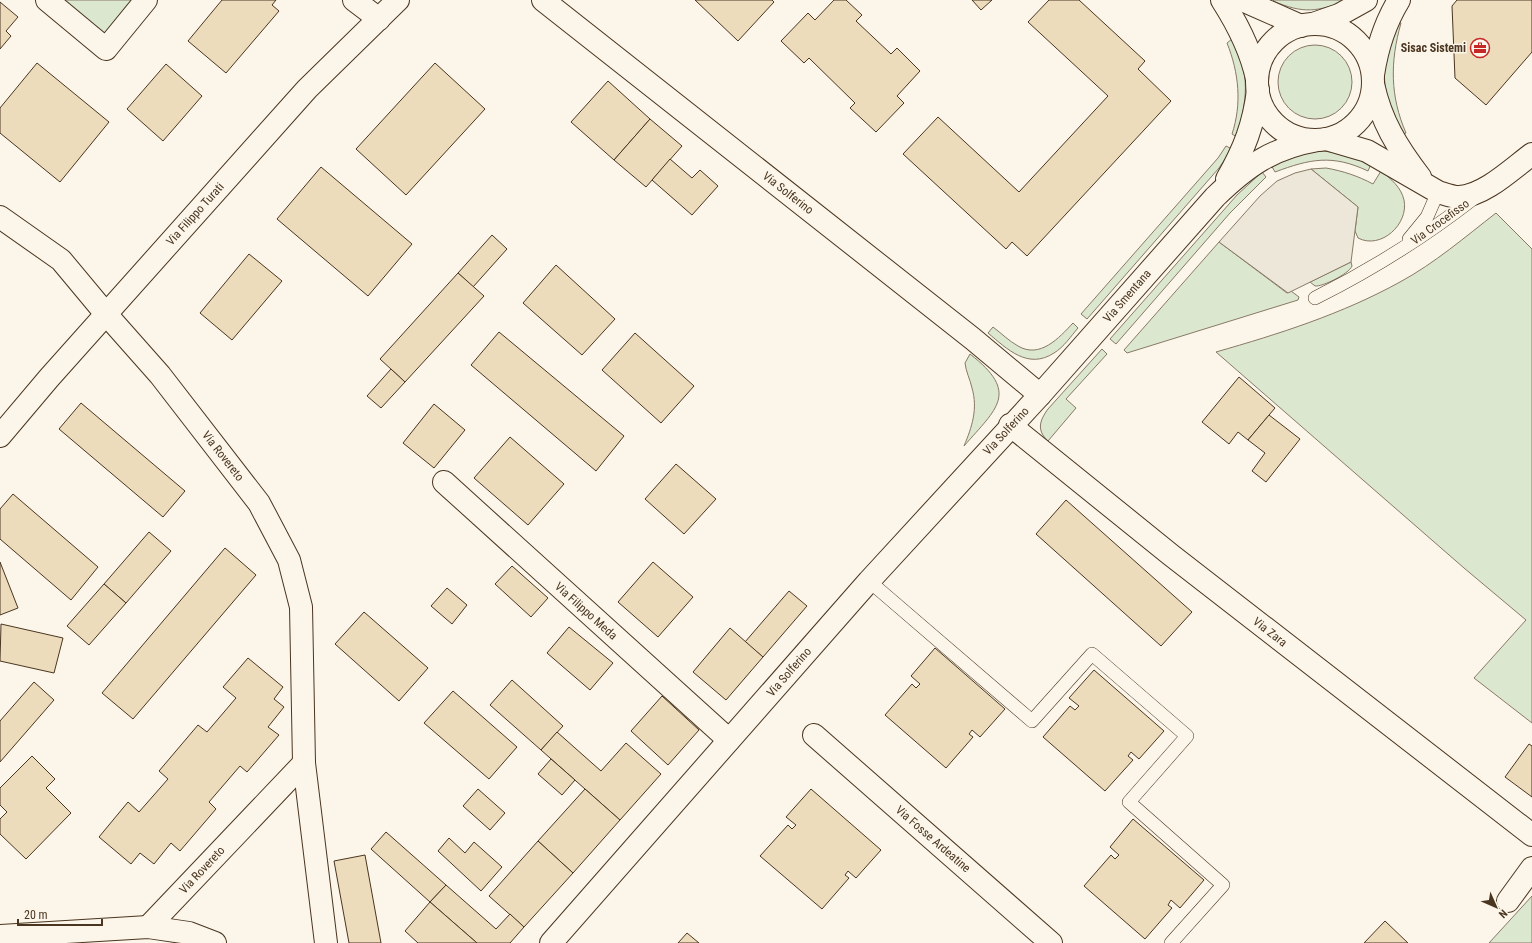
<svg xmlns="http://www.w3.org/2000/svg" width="1532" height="943" font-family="'Roboto Condensed',sans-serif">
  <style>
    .green { fill: #dce7d0; stroke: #887966 }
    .parking { fill: #ede7d9; stroke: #887966 }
    .building { fill: #ecdcbc; stroke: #4a3520 }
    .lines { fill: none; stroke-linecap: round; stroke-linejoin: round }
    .lane-casing { stroke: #4a3520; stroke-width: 14 }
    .street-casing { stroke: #4a3520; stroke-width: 24 }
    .secondary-casing { stroke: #4a3520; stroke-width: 24 }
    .lane { stroke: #fbf6e9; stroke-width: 13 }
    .street { stroke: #fbf6e9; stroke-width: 22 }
    .secondary { stroke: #fbf6e9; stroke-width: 22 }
    .labels { text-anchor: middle; stroke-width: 3; stroke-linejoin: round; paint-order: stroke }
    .poi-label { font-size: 12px; font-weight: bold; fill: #4a3520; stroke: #fbf6e9; text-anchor: end }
    .street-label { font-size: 12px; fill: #4a3520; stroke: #fbf6e9 }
  </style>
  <rect width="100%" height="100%" fill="#fbf6e9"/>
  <!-- green -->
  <g class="green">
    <polygon points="47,0 146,0 106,49"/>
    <path d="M1274,0h73c-30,12 -43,14 -74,1z"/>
    <path d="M1398,22l3,1c-11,39 -11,73 5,110l-4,2c-10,-21 -20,-45 -17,-68 1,-15 8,-30 13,-45z"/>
    <path d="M1232,39c19,37 15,59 5,98l-5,-3c10,-30 7,-61 -5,-91z"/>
    <circle cx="1315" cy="82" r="37"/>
    <polygon points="1226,146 1232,149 1219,168 1087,319 1081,314 1218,158"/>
    <path d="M1323,151l16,2 32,11 -3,7c-36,-17 -58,-12 -93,1l-4,-7 37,-13z"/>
    <path d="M1326,168c17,3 32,8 47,16l8,-13c10,8 20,16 23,29 5,24 -23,50 -46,38l-3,-7 3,-24 -47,-38z"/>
    <polygon points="1262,172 1266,177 1230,213 1116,344 1110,339 1237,195"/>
    <path d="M1496,213l36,36v474l-58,-45 52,-58 -62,-52 -248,-216c63,-18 126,-38 184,-70 35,-19 65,-45 96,-69z"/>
    <polygon points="1219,242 1287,293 1291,291 1299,297 1298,300 1127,353 1124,350"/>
    <path d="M1351,262l1,4c-3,8 -30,21 -37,20l-5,-4z"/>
    <path d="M1073,323l5,5c-7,8 -14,19 -24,25 -26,17 -47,-4 -66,-20l5,-6c8,6 16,14 25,19 22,13 41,-8 55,-23z"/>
    <path d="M1102,349l5,5 -41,45 10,9 -28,33c-12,-11 -8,-21 0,-32z"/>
    <path d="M970,354c50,39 27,54 -6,92 8,-19 14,-37 8,-58 -2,-9 -6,-16 -7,-25z"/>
    <polygon points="1532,896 1532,943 1489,943"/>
  </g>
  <!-- parking -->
  <polygon class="parking" points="1311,169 1358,207 1351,262 1288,293 1219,242 1260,196 1277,181 1295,173"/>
  <!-- building -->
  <g class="building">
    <polygon points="222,0 276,0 272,5 279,11 226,73 188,41"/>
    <polygon points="695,0 772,0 774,2 738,41"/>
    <polygon points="834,0 846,0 862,15 856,21 891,54 897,48 920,71 897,96 904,103 876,132 850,108 855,103 809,58 804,63 781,41 808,13 815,20"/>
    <polygon points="972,0 992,0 981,10"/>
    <polygon points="1049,0 1079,0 1145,61 1138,69 1171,101 1027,256 1012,242 1006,249 903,154 938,117 1019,192 1108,96 1028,22"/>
    <polygon points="1457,0 1532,0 1532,52 1486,105 1455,78 1452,6"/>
    <polygon points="0,2 18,17 6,31 11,36 0,49"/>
    <polygon points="37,63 109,122 60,182 0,133 0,108"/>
    <polygon points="435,63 485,109 406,195 356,149"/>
    <polygon points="166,64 202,96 163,141 127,109"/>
    <polygon points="608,81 650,119 614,160 571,122"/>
    <polygon points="650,119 682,146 646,187 614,160"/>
    <polygon points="670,159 692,178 700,170 718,186 692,215 652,180"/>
    <polygon points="321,167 412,244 368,296 277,219"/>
    <polygon points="492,235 507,249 473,287 458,273"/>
    <polygon points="249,254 282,281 232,340 200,313"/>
    <polygon points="556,265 615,319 582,355 523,303"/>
    <polygon points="458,273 484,296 405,382 380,359"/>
    <polygon points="499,332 624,436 596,471 471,365"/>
    <polygon points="635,333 694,386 661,423 602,370"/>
    <polygon points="391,369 405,382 381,408 367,396"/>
    <polygon points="1239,377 1275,408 1248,440 1238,432 1229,444 1202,422"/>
    <polygon points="81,403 185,491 163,517 59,429"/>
    <polygon points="434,404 465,430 434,468 403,443"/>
    <polygon points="1269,415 1300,439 1266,482 1252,471 1265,453 1248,440"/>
    <polygon points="510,437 564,484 528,525 474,478"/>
    <polygon points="676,464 716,499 684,534 645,499"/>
    <polygon points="13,494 98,567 71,600 0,539 0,509"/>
    <polygon points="1066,500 1192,612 1161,646 1036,534"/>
    <polygon points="149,532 171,551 126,603 104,584"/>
    <polygon points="225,548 256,575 133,719 102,693"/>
    <polygon points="0,562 18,608 0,615"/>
    <polygon points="653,562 693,597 658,637 618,602"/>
    <polygon points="512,566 548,598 531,617 495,584"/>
    <polygon points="104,584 126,603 89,645 67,626"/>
    <polygon points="447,588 467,605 452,624 431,606"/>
    <polygon points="789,591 807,606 763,657 745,642"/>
    <polygon points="364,612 428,668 399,701 335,644"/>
    <polygon points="1,624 63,638 54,673 0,661"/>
    <polygon points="569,627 613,663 590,690 547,653"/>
    <polygon points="730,628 763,657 726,700 693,672"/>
    <polygon points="935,648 1005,709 980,737 972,730 969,734 973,737 946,768 885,715 912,684 916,688 920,684 911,676"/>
    <polygon points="248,658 283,687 274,699 284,707 268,727 279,735 247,772 240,766 209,802 216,809 180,851 171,843 154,864 140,853 131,864 99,837 128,802 139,812 168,779 159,771 198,725 207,732 236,698 223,687"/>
    <polygon points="1094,670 1164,731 1139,759 1131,752 1128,756 1133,760 1105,791 1043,737 1070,706 1075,710 1079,706 1069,698"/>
    <polygon points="512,680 563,726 541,750 490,705"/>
    <polygon points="34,682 54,700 0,762 0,721"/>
    <polygon points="453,691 517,747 489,779 424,723"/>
    <polygon points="662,696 699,730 668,765 631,731"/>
    <polygon points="557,732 601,771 626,743 661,774 620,820 541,750"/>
    <polygon points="1529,744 1532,746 1532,797 1505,777"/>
    <polygon points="32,756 55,779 46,788 71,813 26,859 0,834 0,819 7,812 0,805 0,788"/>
    <polygon points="551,759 575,780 562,795 538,774"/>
    <polygon points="478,789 505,813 490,830 463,806"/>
    <polygon points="585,789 620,820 573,873 538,841"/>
    <polygon points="811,789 881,850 856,878 848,871 845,875 849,878 822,909 760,856 788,825 792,829 796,825 786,817"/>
    <polygon points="1133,819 1204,880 1180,908 1171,900 1168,905 1172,908 1145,939 1084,886 1111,855 1115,859 1119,855 1110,847"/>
    <polygon points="386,832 446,885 430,902 371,849"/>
    <polygon points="449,838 465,853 474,842 502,867 481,891 438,851"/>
    <polygon points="538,841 573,873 524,927 489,896"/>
    <polygon points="365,855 381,943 349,943 334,861"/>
    <polygon points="446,885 496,929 510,914 524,927 510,943 477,943 430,902"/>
    <polygon points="430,902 477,943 418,943 405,931"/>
    <polygon points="1385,921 1408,943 1364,943"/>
    <polygon points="687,933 699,943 678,943"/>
  </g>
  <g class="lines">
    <!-- lane casing -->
    <g class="lane-casing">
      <g id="lane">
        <polyline points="1409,239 1427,217 1438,192"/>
        <path d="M1315,298c56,-28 109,-61 159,-100"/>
        <polyline points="869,581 1032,721 1092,654 1187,736 1129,802 1223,885 1171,943"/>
      </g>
    </g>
    <!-- street casing -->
    <g class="street-casing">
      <g id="street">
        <polyline points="47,0 106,49 146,0"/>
        <polyline points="354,0 379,19"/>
        <polyline points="543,0 973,339 1040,395"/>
        <path d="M1373,84c8,37 24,63 47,93"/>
        <path d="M1326,139l41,12 71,41c7,2 14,5 21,5 25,-1 54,-29 73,-43"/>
        <path d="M1227,179c17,-29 27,-55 31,-89"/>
        <polyline points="0,217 61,260 106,314 160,375 259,503 289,560 301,607 304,763 326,943"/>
        <polyline points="1010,425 1171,555 1532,835"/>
        <polyline points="0,436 49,378 307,89 398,0"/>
        <polyline points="444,482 729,740"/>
        <polyline points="814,735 1051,943"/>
        <polyline points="1508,901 1532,868"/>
        <polyline points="148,927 304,763"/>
        <polyline points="0,936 148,927 189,933 215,943"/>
        <path d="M551,943l318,-362 171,-186 175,-198c32,-31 57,-49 103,-57"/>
      </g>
    </g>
    <!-- secondary casing -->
    <g class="secondary-casing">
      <g id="secondary">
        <path d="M1222,0c16,25 29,50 35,79"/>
        <polyline points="1242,0 1301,26"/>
        <polyline points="1313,24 1339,15 1366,0"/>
        <circle cx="1315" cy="82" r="58"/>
        <path d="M1373,75c4,-27 12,-52 26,-75"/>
      </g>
    </g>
    <!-- lane -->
    <use href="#lane" class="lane"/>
    <!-- street -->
    <use href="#street" class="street"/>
    <!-- secondary -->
    <use href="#secondary" class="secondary"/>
  </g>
  <!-- icons -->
  <defs>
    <g id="office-ring" transform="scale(1)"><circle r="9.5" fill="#fbf6e9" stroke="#c62828" stroke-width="1.5"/><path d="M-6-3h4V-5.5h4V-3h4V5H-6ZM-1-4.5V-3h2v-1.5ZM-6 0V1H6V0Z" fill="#c62828"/></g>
  </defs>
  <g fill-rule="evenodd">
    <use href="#office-ring" x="1480" y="48"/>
  </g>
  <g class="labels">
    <!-- poi labels -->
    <g class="poi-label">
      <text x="1466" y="52">Sisac Sistemi</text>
    </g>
    <!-- street labels -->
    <g class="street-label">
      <text transform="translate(788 193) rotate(38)" y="4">Via Solferino</text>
      <text transform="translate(195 214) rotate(-48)" y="4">Via Filippo Turati</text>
      <text transform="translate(1440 222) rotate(-36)" y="4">Via Crocefisso</text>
      <text transform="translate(1127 296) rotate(-49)" y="4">Via Smentana</text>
      <text transform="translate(1006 431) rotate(-47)" y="4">Via Solferino</text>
      <text transform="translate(223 456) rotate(52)" y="4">Via Rovereto</text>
      <text transform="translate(586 611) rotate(42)" y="4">Via Filippo Meda</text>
      <text transform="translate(1270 632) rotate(38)" y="4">Via Zara</text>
      <text transform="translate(789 672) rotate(-49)" y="4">Via Solferino</text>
      <text transform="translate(933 839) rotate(41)" y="4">Via Fosse Ardeatine</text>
      <text transform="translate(202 870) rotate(-47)" y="4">Via Rovereto</text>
    </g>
  </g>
  <!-- north arrow -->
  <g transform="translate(1496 907) rotate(135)" stroke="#fbf6e9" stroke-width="3" paint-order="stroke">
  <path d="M0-3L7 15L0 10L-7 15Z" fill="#4a3520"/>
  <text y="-6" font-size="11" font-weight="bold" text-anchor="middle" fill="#4a3520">N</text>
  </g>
  <!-- scale -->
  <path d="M18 919v6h84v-6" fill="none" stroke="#4a3520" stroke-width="2"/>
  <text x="24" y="919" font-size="12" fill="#4a3520" stroke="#fbf6e9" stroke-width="3" paint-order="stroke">20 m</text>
</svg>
